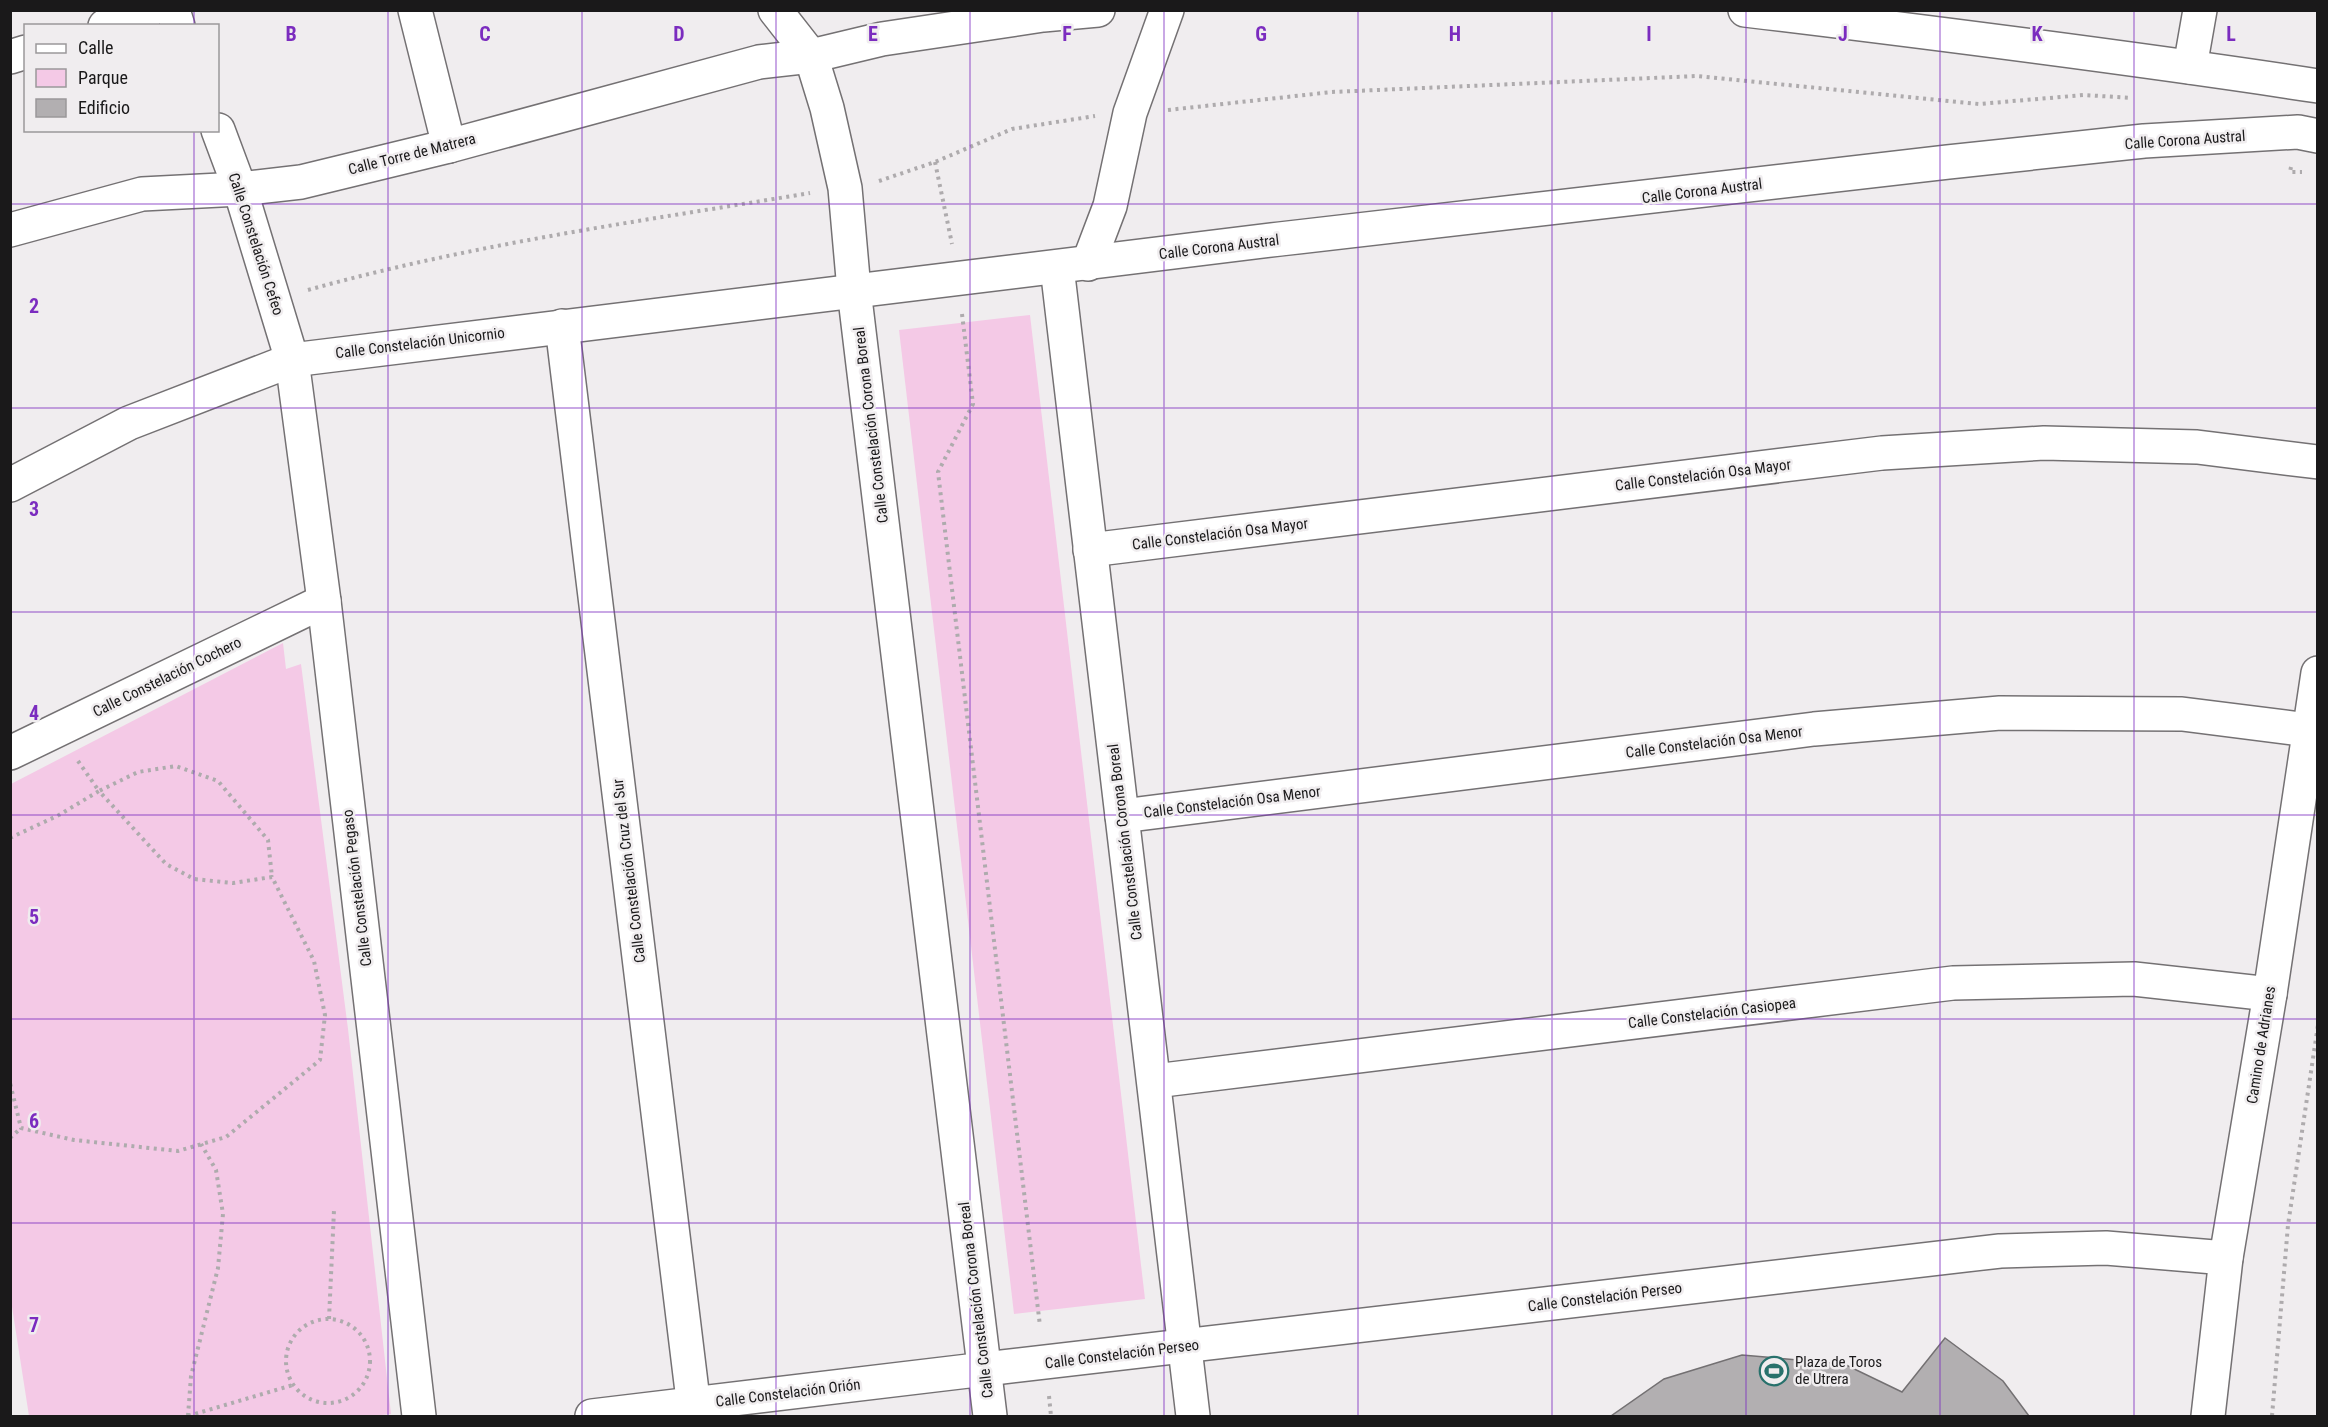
<svg xmlns="http://www.w3.org/2000/svg" width="2328" height="1427" font-family="'Roboto Condensed',sans-serif">
  <style>
    .green { fill: #f4c9e6 }
    .building { fill: #b2afb1; stroke: #737072; stroke-width: 1.5 }
    .lines { fill: none; stroke-linecap: round; stroke-linejoin: round }
    .minor-casing { stroke: #747173; stroke-width: 36 }
    .tertiary-casing { stroke: #747173; stroke-width: 36 }
    .path { stroke: #aeabad; stroke-width: 4; stroke-dasharray: 3 4.5; stroke-linecap: butt }
    .minor { stroke: #fff; stroke-width: 33 }
    .tertiary { stroke: #fff; stroke-width: 33 }
    .grid { fill: none; stroke: #7b2cbf; stroke-width: 1.5; stroke-opacity: 0.55 }
    .labels { text-anchor: middle; stroke-width: 5; stroke-linejoin: round; paint-order: stroke }
    .street-label { font-size: 15px; fill: #1a191a; stroke: #f0edef }
    .poi-label { font-size: 15px; fill: #1a191a; stroke: #f0edef; text-anchor: start }
    .grid-label { font-size: 20px; text-anchor: middle; font-weight: bold; fill: #7b2cbf; stroke: #f0edef; stroke-width: 5; stroke-linejoin: round; paint-order: stroke }
  </style>
  <rect width="100%" height="100%" fill="#f0edef"/>
  <!-- green -->
  <g class="green">
    <polygon points="1030,315 1145,1299 1014,1314 899,330"/>
    <polygon points="283,643 286,669 301,664 348,1029 391,1414 373,1416 29,1416 10,1294 11,784"/>
  </g>
  <!-- building -->
  <polygon class="building" points="1945,1338 2003,1381 2029,1416 1611,1416 1664,1379 1742,1355 1844,1364 1902,1392"/>
  <g class="lines">
    <!-- minor casing -->
    <g class="minor-casing">
      <g id="minor">
        <polyline points="173,10 178,26"/>
        <polyline points="415,10 449,146"/>
        <polyline points="775,10 811,56"/>
        <polyline points="105,26 150,10"/>
        <polyline points="10,57 26,52"/>
        <polyline points="2190,67 2200,10"/>
        <polyline points="218,130 240,189 292,360 324,601 419,1416"/>
        <polyline points="562,326 695,1416"/>
        <polyline points="1090,550 1882,453 2044,443 2197,447 2318,462"/>
        <polyline points="10,753 324,601"/>
        <polyline points="1122,816 1814,729 2000,713 2182,714 2308,730"/>
        <polyline points="1155,1081 1953,983 2134,979 2270,994"/>
        <polyline points="985,1369 2000,1251 2106,1248 2226,1258"/>
      </g>
    </g>
    <!-- tertiary casing -->
    <g class="tertiary-casing">
      <g id="tertiary">
        <path d="M1745,10c191,23 382,47 573,76"/>
        <polyline points="811,56 827,108 845,188 854,290 990,1416"/>
        <polyline points="10,230 142,194 240,189 301,182 449,146 759,62 811,56 882,39 1043,15 1098,10"/>
        <polyline points="1088,264 1110,206 1130,113 1167,10"/>
        <polyline points="1057,267 1193,1416"/>
        <polyline points="10,485 129,423 292,360 1280,239 1948,162 2144,141 2298,132 2318,136"/>
        <polyline points="592,1416 985,1369"/>
        <polyline points="2208,1416 2226,1258 2270,994 2318,673"/>
      </g>
    </g>
    <!-- path -->
    <g class="path">
      <polyline points="1168,110 1332,92 1697,76 1979,104 2084,95 2132,98"/>
      <polyline points="935,162 952,244"/>
      <polyline points="2291,167 2290,172 2302,172"/>
      <polyline points="879,181 935,162 1012,129 1095,116"/>
      <path d="M308,290c164,-46 334,-69 502,-97"/>
      <polyline points="962,314 973,404 938,472 1040,1326"/>
      <polyline points="78,761 99,791 138,772 176,766 218,781 268,840 272,877"/>
      <polyline points="10,838 59,815 99,791 166,864 194,879 233,883 272,877 314,961 325,1015 320,1060 226,1137 178,1151 74,1140 21,1128 10,1083"/>
      <polyline points="10,1138 21,1128"/>
      <polyline points="329,1319 334,1210"/>
      <circle cx="328" cy="1361" r="42"/>
      <polyline points="1049,1396 1051,1416"/>
      <polyline points="188,1416 191,1376 218,1268 223,1214 216,1170 201,1144"/>
      <polyline points="188,1416 293,1385"/>
      <polyline points="2272,1416 2288,1225 2318,1025"/>
    </g>
    <!-- minor -->
    <use href="#minor" class="minor"/>
    <!-- tertiary -->
    <use href="#tertiary" class="tertiary"/>
  </g>
  <!-- grid -->
  <path class="grid" d="M194,10v16M388,10v1406M582,10v1406M776,10v1406M970,10v1406M1164,10v1406M1358,10v1406M1552,10v1406M1746,10v1406M1940,10v1406M2134,10v1406M194,130v1286M10,204h2308M10,408h2308M10,612h2308M10,815h2308M10,1019h2308M10,1223h2308"/>
  <!-- icons -->
  <defs>
    <g id="stadium-ring" transform="scale(1.5)"><circle r="9.5" fill="#f0edef" stroke="#28716c" stroke-width="1.5"/><path d="M0-5a6.5 5 0 1 0 0 10a6.5 5 0 1 0 0-10ZM-3.5-1.8h7v3.6h-7Z" fill="#28716c"/></g>
  </defs>
  <g fill-rule="evenodd">
    <use href="#stadium-ring" x="1774" y="1371"/>
  </g>
  <g class="labels">
    <!-- street labels -->
    <g class="street-label">
      <text transform="translate(2185 140) rotate(-4)" y="5">Calle Corona Austral</text>
      <text transform="translate(412 154) rotate(-14)" y="5">Calle Torre de Matrera</text>
      <text transform="translate(1702 191) rotate(-7)" y="5">Calle Corona Austral</text>
      <text transform="translate(256 244) rotate(72)" y="5">Calle Constelación Cefeo</text>
      <text transform="translate(1219 247) rotate(-7)" y="5">Calle Corona Austral</text>
      <text transform="translate(420 343) rotate(-7)" y="5">Calle Constelación Unicornio</text>
      <text transform="translate(871 425) rotate(-97)" y="5">Calle Constelación Corona Boreal</text>
      <text transform="translate(1703 475) rotate(-7)" y="5">Calle Constelación Osa Mayor</text>
      <text transform="translate(1220 534) rotate(-7)" y="5">Calle Constelación Osa Mayor</text>
      <text transform="translate(167 677) rotate(-26)" y="5">Calle Constelación Cochero</text>
      <text transform="translate(1714 742) rotate(-7)" y="5">Calle Constelación Osa Menor</text>
      <text transform="translate(1232 802) rotate(-7)" y="5">Calle Constelación Osa Menor</text>
      <text transform="translate(1125 842) rotate(-97)" y="5">Calle Constelación Corona Boreal</text>
      <text transform="translate(629 871) rotate(-97)" y="5">Calle Constelación Cruz del Sur</text>
      <text transform="translate(357 888) rotate(-97)" y="5">Calle Constelación Pegaso</text>
      <text transform="translate(1712 1013) rotate(-7)" y="5">Calle Constelación Casiopea</text>
      <text transform="translate(2261 1045) rotate(-81)" y="5">Camino de Adrianes</text>
      <text transform="translate(1605 1297) rotate(-7)" y="5">Calle Constelación Perseo</text>
      <text transform="translate(976 1300) rotate(-97)" y="5">Calle Constelación Corona Boreal</text>
      <text transform="translate(1122 1354) rotate(-7)" y="5">Calle Constelación Perseo</text>
      <text transform="translate(788 1393) rotate(-7)" y="5">Calle Constelación Orión</text>
    </g>
    <!-- poi labels -->
    <g class="poi-label">
      <text x="1795" y="1367">Plaza de Toros<tspan x="1795" dy="17">de Utrera</tspan></text>
    </g>
  </g>
  <g class="grid-label">
    <text x="291" y="41">B</text>
    <text x="485" y="41">C</text>
    <text x="679" y="41">D</text>
    <text x="873" y="41">E</text>
    <text x="1067" y="41">F</text>
    <text x="1261" y="41">G</text>
    <text x="1455" y="41">H</text>
    <text x="1649" y="41">I</text>
    <text x="1843" y="41">J</text>
    <text x="2037" y="41">K</text>
    <text x="2231" y="41">L</text>
    <text x="34" y="313">2</text>
    <text x="34" y="516">3</text>
    <text x="34" y="720">4</text>
    <text x="34" y="924">5</text>
    <text x="34" y="1128">6</text>
    <text x="34" y="1332">7</text>
  </g>
  <!-- border -->
  <rect width="2328" height="1427" fill="none" stroke="#1a191a" stroke-width="24"/>
  <!-- legend -->
  <rect x="24" y="24" width="195" height="108" fill="#f0edef" stroke="#9a989a" stroke-width="1.5"/>
  <rect x="36" y="44" width="30" height="9" fill="#ffffff" stroke="#9a989a" stroke-width="1.5"/>
  <text x="78" y="54" font-size="18" fill="#1a191a">Calle</text>
  <rect x="36" y="69" width="30" height="18" fill="#f4c9e6" stroke="#9a989a" stroke-width="1.5"/>
  <text x="78" y="84" font-size="18" fill="#1a191a">Parque</text>
  <rect x="36" y="99" width="30" height="18" fill="#b2afb1" stroke="#9a989a" stroke-width="1.5"/>
  <text x="78" y="114" font-size="18" fill="#1a191a">Edificio</text>
</svg>
